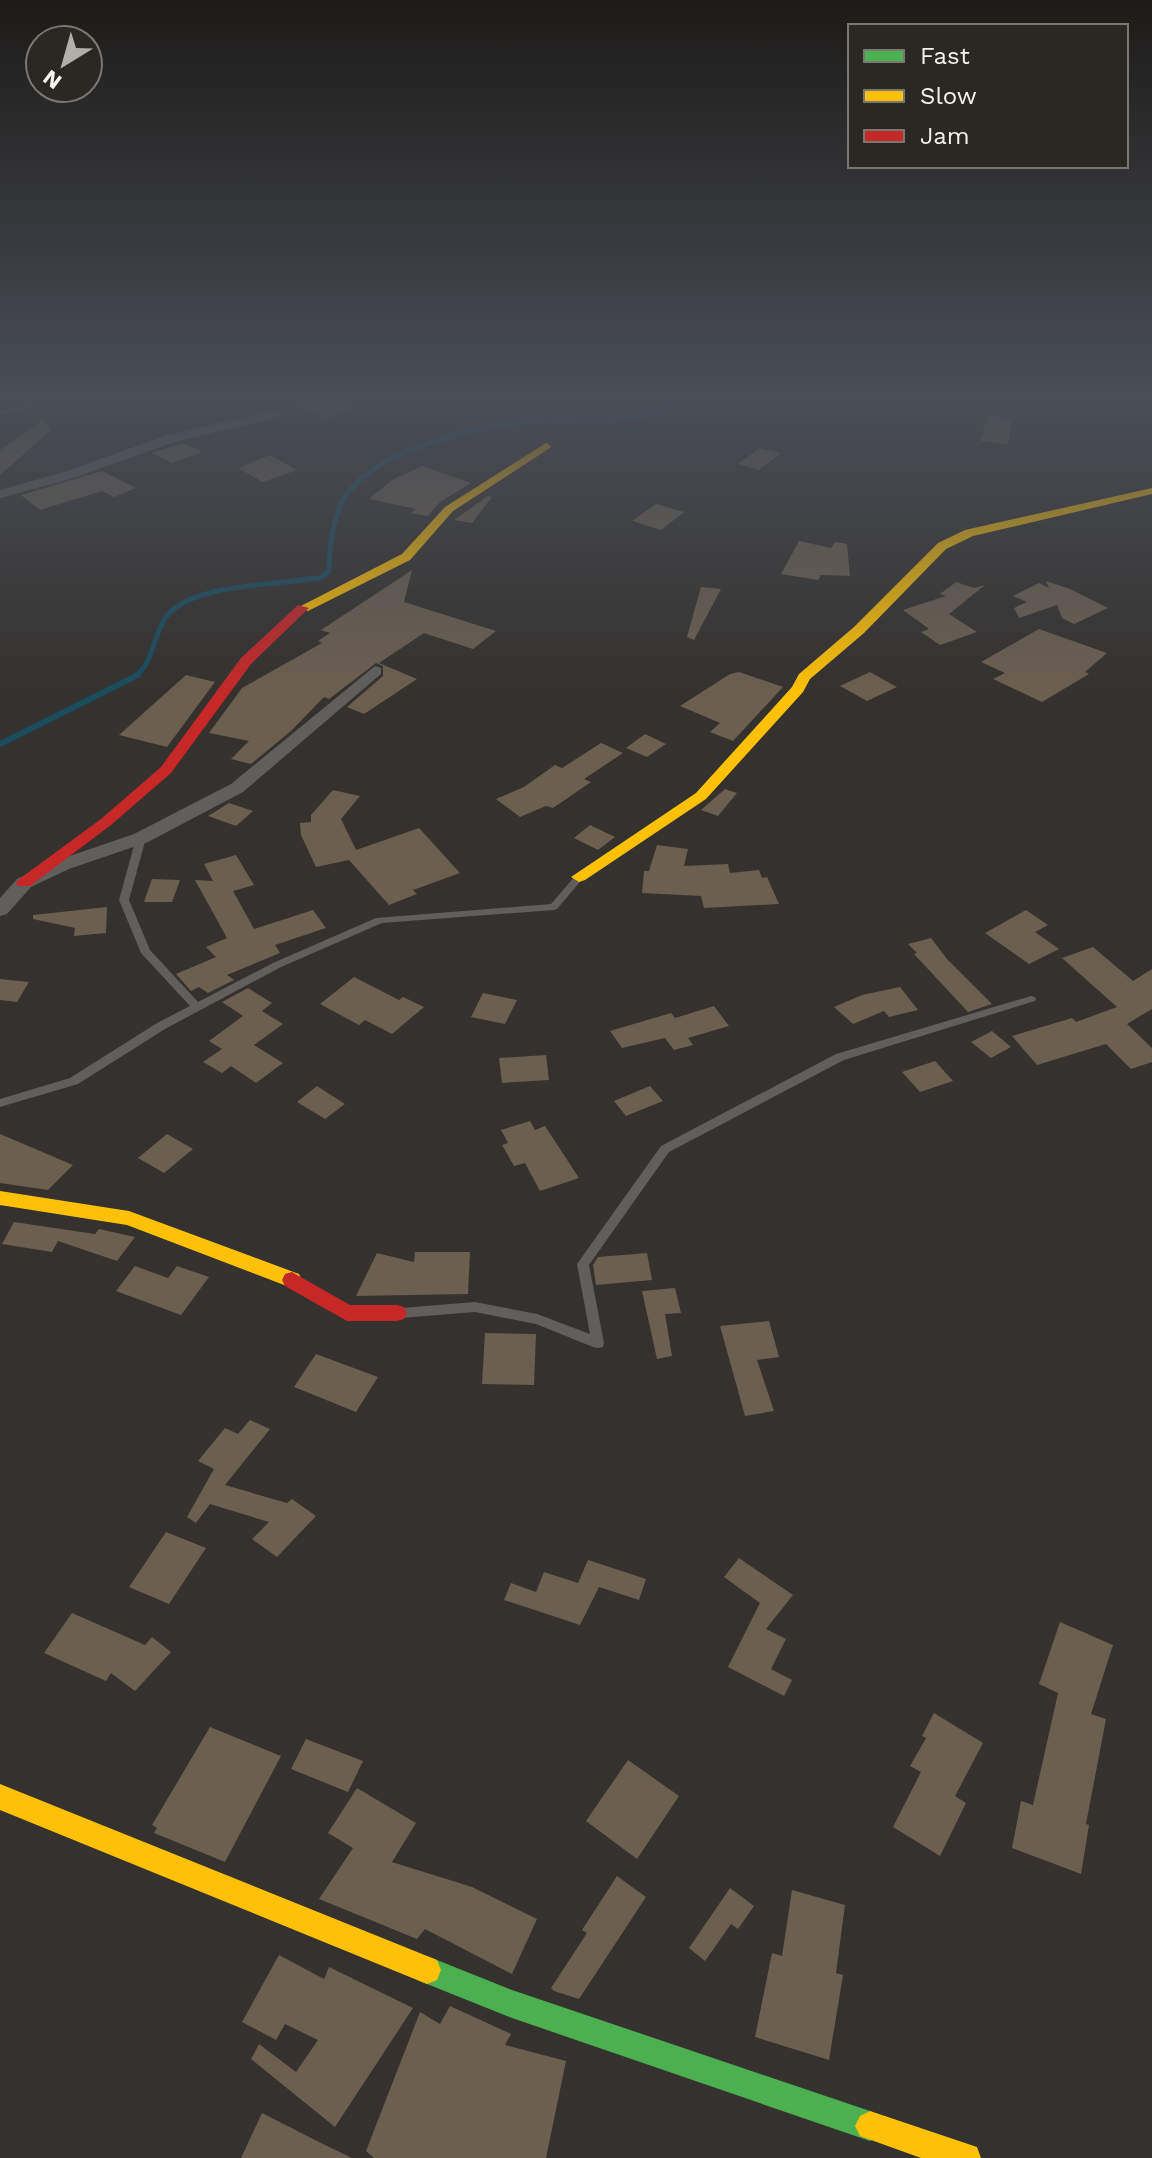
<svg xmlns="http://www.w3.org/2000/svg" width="1152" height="2158" font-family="'Work Sans',sans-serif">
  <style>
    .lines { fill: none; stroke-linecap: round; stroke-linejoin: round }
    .stream-far1 { stroke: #1a4d5f; stroke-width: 5 }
    .stream { stroke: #1a4d5f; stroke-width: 6 }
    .building { fill: #6b5f50 }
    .lane { fill: #605f5e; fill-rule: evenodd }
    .street { fill: #605f5e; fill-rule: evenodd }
    .fast { fill: #4caf50; fill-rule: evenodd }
    .slow { fill: #ffc107; fill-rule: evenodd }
    .jam { fill: #c62828; fill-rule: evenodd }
  </style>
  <rect width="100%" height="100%" fill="#34312e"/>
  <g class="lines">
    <!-- stream-far1 -->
    <path class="stream-far1" d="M134,677c19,-12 19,-42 32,-60 26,-35 115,-31 156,-40l7,-6c0,-23 4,-57 18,-77 34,-48 139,-70 195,-74 51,-3 98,9 142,-22l-1,-5"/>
    <!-- stream -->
    <polyline class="stream" points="0,744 138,675"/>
  </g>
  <!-- building -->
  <g class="building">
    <polygon points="276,393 326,393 358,407 326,419"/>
    <polygon points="989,415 1012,418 1008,444 980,441"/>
    <polygon points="43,420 51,430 0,475 0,450"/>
    <polygon points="183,443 202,452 172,463 152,453"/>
    <polygon points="760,448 781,453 759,470 738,464"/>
    <polygon points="270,455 297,470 263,482 238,468"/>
    <polygon points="422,466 471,483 440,502 428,516 411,513 416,509 369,499 392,480"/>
    <polygon points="102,471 136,488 114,497 102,491 40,510 21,495"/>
    <polygon points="488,496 492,497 472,523 454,520"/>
    <polygon points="656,504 684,512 661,530 632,521"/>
    <polygon points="799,541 831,548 835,542 847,544 850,576 821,575 818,580 781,574"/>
    <polygon points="412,570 404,602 496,631 473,649 424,633 379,663 417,679 364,714 347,707 383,676 383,666 376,663 329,699 324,697 291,731 251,764 231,759 249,741 209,733 242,688 322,643 318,641 330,633 321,630"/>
    <polygon points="1046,581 1070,589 1108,608 1074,624 1062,618 1057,605 1019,618 1014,608 1027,602 1013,596 1039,583 1049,588"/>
    <polygon points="956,582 974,588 985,585 949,614 977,632 940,645 921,632 929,629 903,610 946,596 940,594"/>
    <polygon points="701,587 721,589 694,640 687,637"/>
    <polygon points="1039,629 1107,653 1085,672 1089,674 1042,702 993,679 1005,673 981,662"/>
    <polygon points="739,672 783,687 733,741 710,732 720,723 680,706 730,674"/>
    <polygon points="870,672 897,687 867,701 840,686"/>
    <polygon points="186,675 215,682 167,747 119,735"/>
    <polygon points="645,734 666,744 647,757 626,748"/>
    <polygon points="601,743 623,753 584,779 591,782 553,808 546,806 520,817 496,799 524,787 555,765 562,768"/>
    <polygon points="725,789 737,793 718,816 701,810"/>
    <polygon points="333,790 360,796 341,819 356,850 419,828 460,873 413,890 417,894 389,905 349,860 316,867 301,835 300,823 311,822 311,815"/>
    <polygon points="229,803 253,811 236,826 208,816"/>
    <polygon points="590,825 615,837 598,850 574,838"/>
    <polygon points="657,845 688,849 684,866 728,864 730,873 759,870 762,878 767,877 779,904 704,908 701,896 642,893 644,871 649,871"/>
    <polygon points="236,855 254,885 233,891 254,929 313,910 326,928 275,945 280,953 227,975 234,980 208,993 199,987 191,991 176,974 216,957 206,947 227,938 195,880 213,881 204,864"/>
    <polygon points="152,879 180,880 172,902 144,902"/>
    <polygon points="107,907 106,933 74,936 75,928 33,919 33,915"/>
    <polygon points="1026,910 1048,925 1035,932 1059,949 1029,964 985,933"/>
    <polygon points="931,938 947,959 992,1004 968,1012 914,954 917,953 908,944"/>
    <polygon points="1093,947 1133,981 1152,969 1152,1009 1127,1024 1152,1048 1152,1062 1131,1069 1106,1044 1037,1065 1012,1036 1072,1018 1076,1022 1117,1007 1062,958"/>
    <polygon points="354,977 399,1000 403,997 424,1007 392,1034 365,1020 359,1025 320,1004"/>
    <polygon points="0,979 29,982 17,1002 0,1000"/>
    <polygon points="900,987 918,1010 889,1017 884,1011 853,1024 834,1007 862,995"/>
    <polygon points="248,988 272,1003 262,1011 283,1024 254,1045 283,1063 256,1083 231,1066 222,1073 203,1062 222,1049 209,1041 243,1016 222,1002"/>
    <polygon points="483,993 517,1000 505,1024 471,1017"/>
    <polygon points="714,1006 729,1026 688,1038 693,1045 674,1050 665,1038 622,1048 610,1031 671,1013 675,1018"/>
    <polygon points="992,1031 1011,1047 991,1058 971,1042"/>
    <polygon points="546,1055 549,1080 502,1083 499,1058"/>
    <polygon points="935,1061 953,1081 920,1092 902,1072"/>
    <polygon points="317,1086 345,1104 325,1119 297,1102"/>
    <polygon points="650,1086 663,1101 626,1116 614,1101"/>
    <polygon points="530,1121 535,1130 545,1126 579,1178 540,1191 525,1163 514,1166 502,1145 508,1143 501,1130"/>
    <polygon points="0,1134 73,1165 48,1190 0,1183"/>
    <polygon points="167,1134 193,1149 164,1173 138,1158"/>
    <polygon points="14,1222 95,1234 99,1229 135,1237 117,1261 58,1241 52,1252 2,1244"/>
    <polygon points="415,1252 470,1252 468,1294 356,1296 377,1253 414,1262"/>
    <polygon points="647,1253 652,1280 596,1285 593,1265 598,1257"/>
    <polygon points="135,1266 168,1278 177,1266 209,1277 181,1315 116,1291"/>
    <polygon points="675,1288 681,1313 665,1314 672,1356 657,1359 642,1291"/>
    <polygon points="769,1321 779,1357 757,1360 774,1411 745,1416 720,1326"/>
    <polygon points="485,1333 536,1334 534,1385 482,1384"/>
    <polygon points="316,1354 378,1377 356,1412 294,1387"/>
    <polygon points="250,1420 270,1429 225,1485 287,1503 292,1499 316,1516 277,1557 252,1539 269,1522 210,1504 196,1523 187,1517 214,1469 198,1461 225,1428 238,1434"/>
    <polygon points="166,1532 206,1548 169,1604 129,1587"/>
    <polygon points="739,1558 793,1595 766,1629 786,1639 771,1669 792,1680 784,1696 728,1667 760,1603 724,1577"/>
    <polygon points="588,1560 646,1579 639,1600 599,1587 580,1625 504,1600 511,1583 536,1592 544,1572 578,1583"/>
    <polygon points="72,1613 145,1645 152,1637 171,1652 135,1691 111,1673 106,1681 44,1653"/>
    <polygon points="1060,1622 1113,1645 1091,1714 1106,1719 1086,1824 1089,1825 1081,1874 1012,1848 1021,1801 1033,1805 1058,1693 1039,1684"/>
    <polygon points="934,1713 983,1743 955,1796 966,1803 940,1856 893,1827 921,1772 910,1766 926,1738 922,1736"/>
    <polygon points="210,1727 281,1756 225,1862 154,1833 157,1828 152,1825"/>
    <polygon points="306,1739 363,1761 348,1792 291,1769"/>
    <polygon points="628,1760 679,1796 637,1859 586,1821"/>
    <polygon points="357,1788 416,1823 392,1862 472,1887 537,1919 512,1974 425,1929 417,1939 319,1899 353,1848 328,1833"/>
    <polygon points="617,1876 646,1897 579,1999 554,1991 551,1988 587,1933 582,1930"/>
    <polygon points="730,1888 754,1906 738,1929 731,1924 705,1961 689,1948"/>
    <polygon points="792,1890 845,1905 836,1973 843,1975 829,2060 755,2037 772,1953 782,1956"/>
    <polygon points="279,1955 324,1979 329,1967 413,2008 335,2127 251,2059 259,2044 296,2072 318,2040 285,2024 276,2040 242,2022"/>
    <polygon points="450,2006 511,2034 505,2045 566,2061 546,2158 374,2158 366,2151 420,2012 440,2024"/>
    <polygon points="262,2113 319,2142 352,2158 241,2158"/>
  </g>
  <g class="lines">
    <!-- lane -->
    <g class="lane">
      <polygon points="69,393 78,393 0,415 0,411"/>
      <polygon points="141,835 146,838 129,900 150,950 198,1002 273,963 376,918 551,904 576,875 579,874 584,877 557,909 554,910 382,923 281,967 165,1029 78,1084 0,1107 0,1099 70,1078 157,1023 190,1006 141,953 119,900 136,838"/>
      <polygon points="1031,996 1035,997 1036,999 1035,1001 844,1060 669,1152 589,1265 604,1343 603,1347 598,1348 593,1347 536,1324 475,1312 401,1318 397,1317 395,1313 397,1309 401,1308 475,1302 537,1314 590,1334 577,1264 661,1146 836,1054"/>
    </g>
    <!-- street -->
    <g class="street">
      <polygon points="274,410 280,414 279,417 174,442 74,478 0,498 0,490 64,472 165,436"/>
      <polygon points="375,666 381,668 381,674 243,792 148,842 69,869 31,887 7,914 0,916 0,898 17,879 55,861 134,834 231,784"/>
    </g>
    <!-- fast -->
    <polygon class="fast" points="427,1956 512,1990 870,2111 880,2116 885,2126 880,2136 870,2141 512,2018 417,1980 413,1970 417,1960"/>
    <!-- slow -->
    <g class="slow">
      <polygon points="546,443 551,446 550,448 453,511 410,560 308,611 297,608 402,554 445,507"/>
      <polygon points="1152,488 1152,494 973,536 946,549 864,633 810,679 803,692 706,799 585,880 579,882 571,877 696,793 792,687 799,674 854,627 938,543 965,530"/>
      <polygon points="0,1191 129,1211 299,1274 302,1280 299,1286 292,1288 127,1225 0,1205"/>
      <polygon points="0,1784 437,1960 441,1970 437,1980 427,1984 0,1810"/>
      <polygon points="870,2111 977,2147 981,2158 921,2158 860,2136 855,2126 860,2116"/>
    </g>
    <!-- jam -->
    <g class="jam">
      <polygon points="298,605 309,608 251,664 171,773 111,825 30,886 18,886 16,883 18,880 101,819 161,767 241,658"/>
      <polygon points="292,1272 350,1305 397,1305 404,1307 407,1313 404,1319 397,1321 347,1321 285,1286 282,1280 285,1274"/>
    </g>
  </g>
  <!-- sky -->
  <linearGradient id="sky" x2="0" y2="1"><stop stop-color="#1d1b19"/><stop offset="0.57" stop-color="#4a4e57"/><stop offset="1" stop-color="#4a4e57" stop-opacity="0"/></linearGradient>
  <rect width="1152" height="695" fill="url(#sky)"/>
  <!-- legend -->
  <rect x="848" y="24" width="280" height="144" fill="#2b2723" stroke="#7b7874" stroke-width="2"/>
  <rect x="864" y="50" width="40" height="12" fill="#4caf50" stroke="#7b7874" stroke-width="2"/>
  <text x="920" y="64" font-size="24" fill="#f4f1ee">Fast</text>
  <rect x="864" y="90" width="40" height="12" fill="#ffc107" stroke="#7b7874" stroke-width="2"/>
  <text x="920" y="104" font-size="24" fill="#f4f1ee">Slow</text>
  <rect x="864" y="130" width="40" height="12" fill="#c62828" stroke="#7b7874" stroke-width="2"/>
  <text x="920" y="144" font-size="24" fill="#f4f1ee">Jam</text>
  <!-- north arrow -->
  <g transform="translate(64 64) rotate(217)"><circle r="38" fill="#2b2723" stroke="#7b7874" stroke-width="2"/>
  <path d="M0-6L14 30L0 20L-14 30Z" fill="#b1aeab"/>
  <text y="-12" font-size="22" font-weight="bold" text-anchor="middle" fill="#f4f1ee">N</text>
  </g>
</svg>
